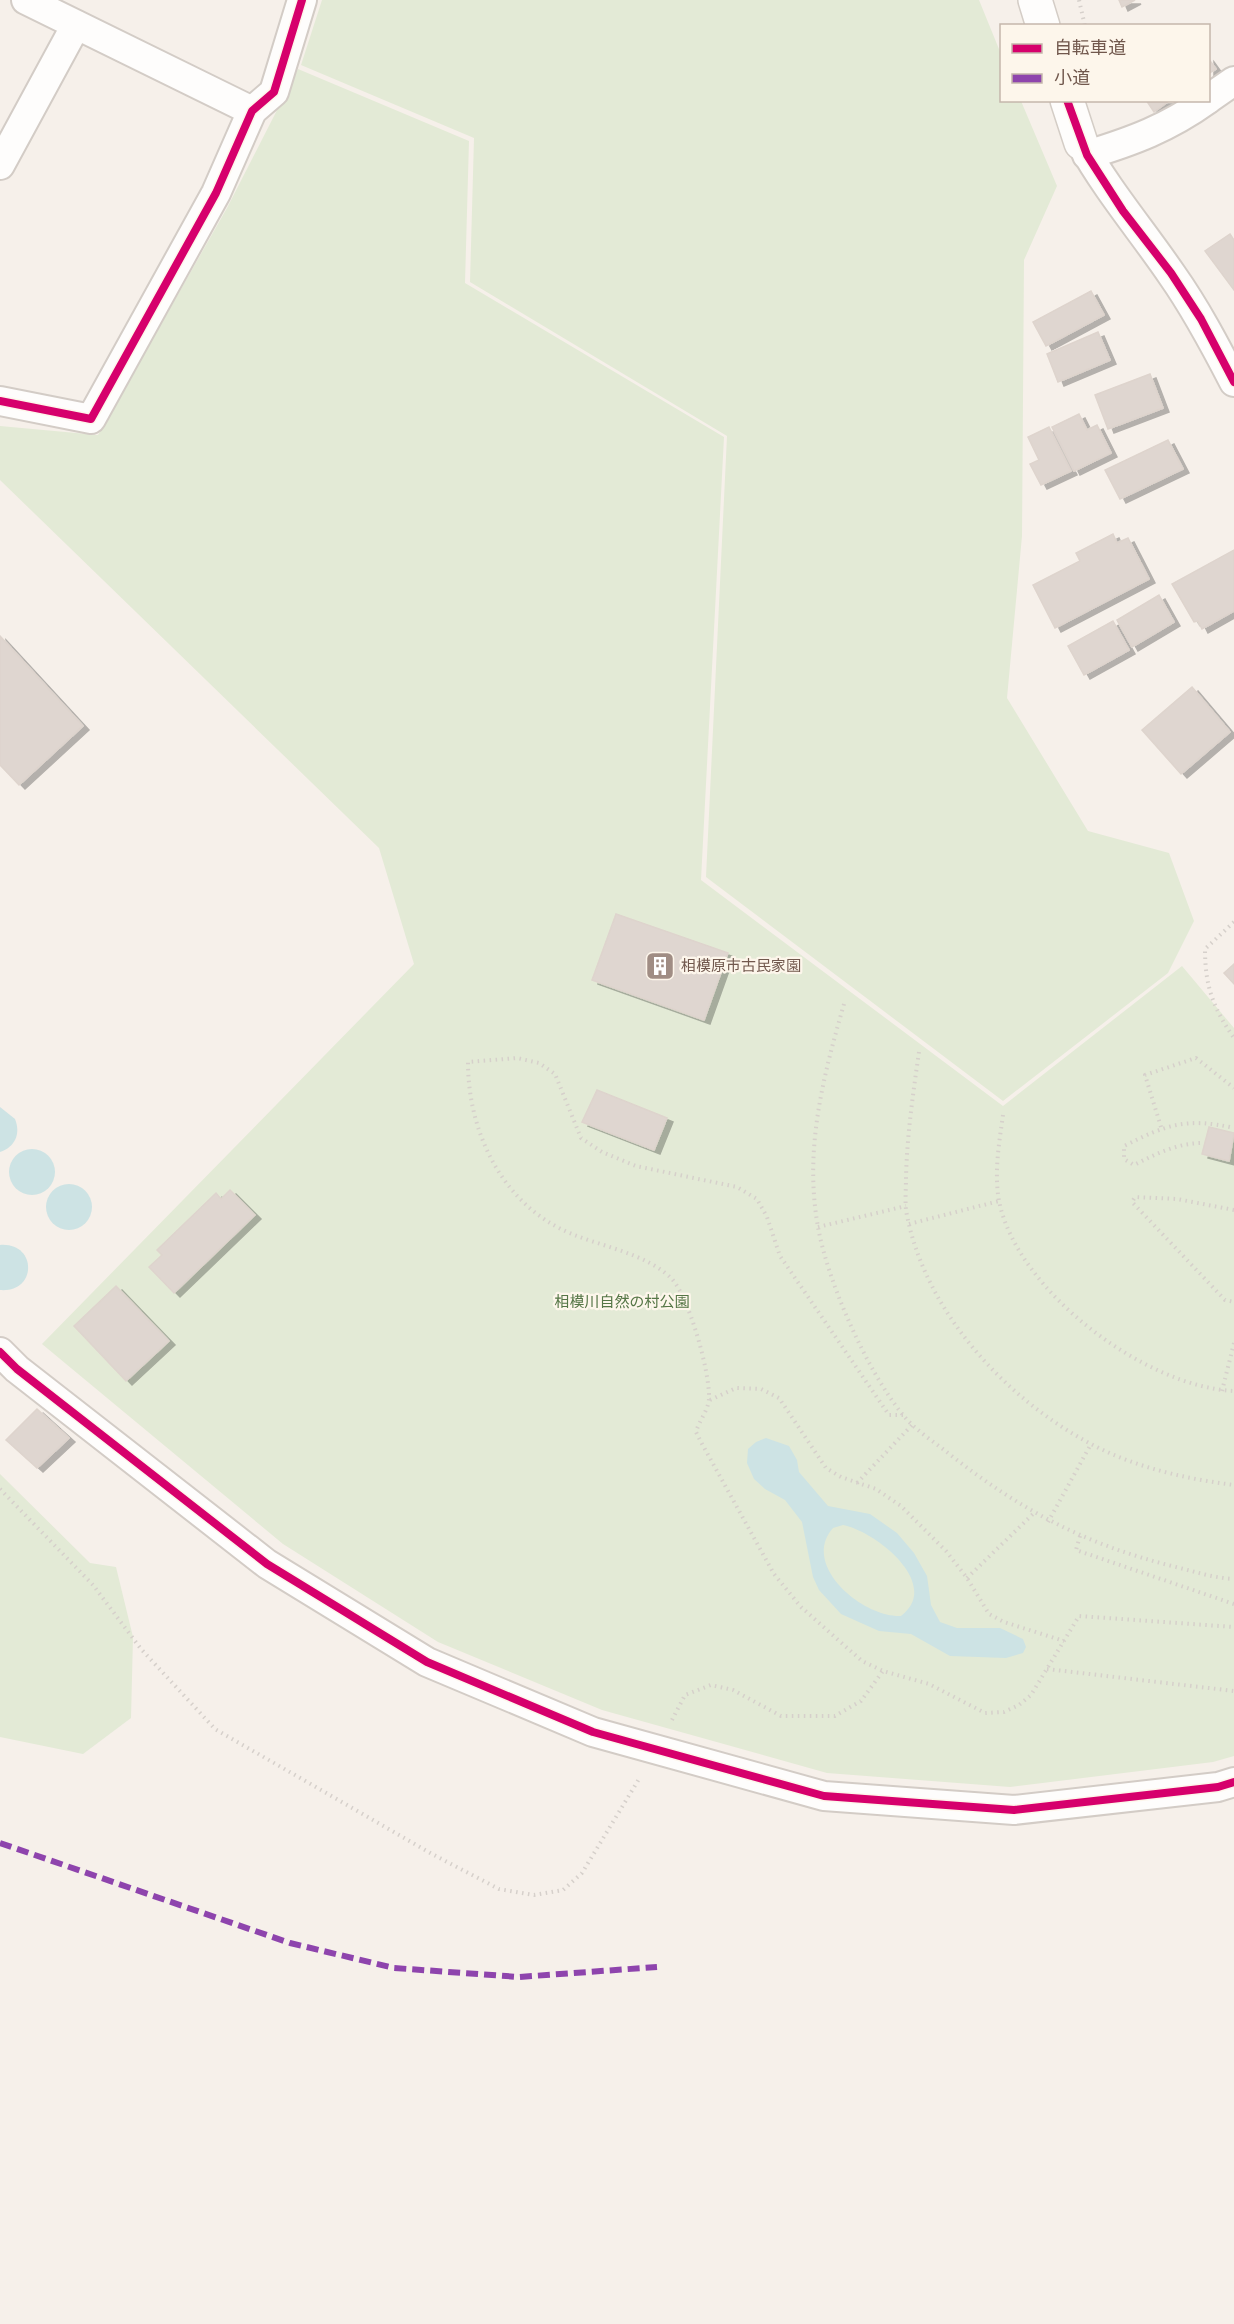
<svg xmlns="http://www.w3.org/2000/svg" width="1234" height="2324" font-family="'PT Sans Narrow','Noto Sans JP',sans-serif">
  <style>
    .green { fill: #e3ead6 }
    .water { fill: #cde3e4; fill-rule: evenodd }
    .building { fill: #dfd6d0; stroke: #ded4cd; stroke-width: 1.5; filter: url(#shadow) }
    .lines { fill: none; stroke-linecap: round; stroke-linejoin: round }
    .street-casing { stroke: #d3ccc6; stroke-width: 32 }
    .secondary-casing { stroke: #d4cdc6; stroke-width: 36 }
    .path { stroke: #d6d0cb; stroke-width: 4; stroke-dasharray: 1.5 4.5; stroke-linecap: butt }
    .street { stroke: #fefdfc; stroke-width: 28 }
    .secondary { stroke: #fefdfc; stroke-width: 33 }
    .quiet { stroke: #8e44ad; stroke-width: 6; stroke-dasharray: 12 6; stroke-linecap: butt }
    .cycleway-casing { stroke: #fdf6eb; stroke-width: 11 }
    .cycleway { stroke: #d6006c; stroke-width: 8 }
    .labels { text-anchor: middle; stroke-width: 4.5; stroke-linejoin: round; paint-order: stroke }
    .poi-label { font-size: 15px; fill: #71584d; stroke: #fdf6eb; text-anchor: start }
    .park-label { font-size: 15px; fill: #557646; stroke: #fdf6eb }
  </style>
  <defs>
    <filter id="shadow"><feDropShadow dx="6" dy="4" stdDeviation="0" flood-color="#0004"/></filter>
  </defs>
  <rect width="100%" height="100%" fill="#f6f0ea"/>
  <!-- green -->
  <g class="green">
    <polygon points="322,0 979,0 1001,54 1002,100 1021,101 1057,186 1024,260 1022,536 1007,698 1088,831 1169,853 1194,921 1168,973 1003,1101 706,877 727,436 470,282 474,138 301,65"/>
    <polygon points="298,69 469,141 465,283 724,437 701,880 1003,1106 1182,966 1234,1028 1234,1756 1213,1762 1010,1787 827,1773 602,1710 438,1642 283,1544 42,1344 414,964 379,848 0,480 0,426 98,435 227,208"/>
    <polygon points="0,1474 90,1563 116,1567 133,1637 131,1718 83,1754 0,1737"/>
  </g>
  <!-- water -->
  <g class="water">
    <path d="M0,1107l15,12c6,15 0,28 -15,33z"/>
    <circle cx="32" cy="1172" r="23"/>
    <circle cx="69" cy="1207" r="23"/>
    <path d="M0,1245c37,-3 38,48 0,45z"/>
    <path d="M766,1438l23,8 8,14 2,12 29,34 42,8 27,19 17,20 13,23 4,29 9,17 17,6h43l23,11 3,8 -3,6 -17,5 -56,-2 -39,-22 -32,-3 -38,-17 -22,-24 -6,-13 -11,-55 -17,-22 -20,-11 -11,-10 -7,-16 1,-14 8,-7zM843,1525c32,6 100,59 58,91 -38,2 -101,-51 -68,-88z"/>
  </g>
  <!-- building -->
  <g class="building">
    <polygon points="1119,0 1135,0 1122,7"/>
    <polygon points="1208,58 1216,69 1208,74"/>
    <polygon points="1146,100 1170,100 1154,112"/>
    <polygon points="1230,234 1234,240 1234,290 1205,251"/>
    <polygon points="1091,291 1104,315 1046,346 1033,322"/>
    <polygon points="1098,332 1110,360 1058,382 1047,354"/>
    <polygon points="1150,374 1163,408 1108,429 1095,395"/>
    <polygon points="1079,414 1087,430 1097,425 1111,453 1074,471 1052,427"/>
    <polygon points="1049,427 1071,471 1041,485 1030,464 1039,460 1028,437"/>
    <polygon points="1168,440 1183,469 1120,499 1105,470"/>
    <polygon points="1113,534 1117,543 1128,538 1149,579 1055,628 1033,585 1080,561 1076,553"/>
    <polygon points="1234,550 1234,611 1202,629 1198,621 1194,622 1172,584"/>
    <polygon points="1159,595 1174,622 1132,647 1117,620"/>
    <polygon points="1113,621 1129,650 1084,675 1068,646"/>
    <polygon points="0,636 83,726 19,785 0,765"/>
    <polygon points="1192,687 1230,732 1181,774 1142,730"/>
    <polygon points="616,914 728,953 704,1020 592,980"/>
    <polygon points="1234,964 1234,984 1224,973"/>
    <polygon points="597,1090 667,1118 654,1150 582,1122"/>
    <polygon points="1209,1127 1234,1133 1229,1161 1202,1154"/>
    <polygon points="230,1190 255,1215 174,1293 149,1267 162,1255 157,1250 216,1193 221,1199"/>
    <polygon points="116,1286 169,1341 126,1381 74,1326"/>
    <polygon points="37,1409 69,1438 37,1468 6,1440"/>
  </g>
  <g class="lines">
    <!-- street casing -->
    <g class="street-casing">
      <g id="street">
        <polyline points="26,0 252,111"/>
        <polyline points="1208,99 1234,81"/>
        <path d="M1081,143c26,47 61,88 91,132 24,34 43,70 62,107"/>
        <path d="M1087,155c46,-14 81,-27 120,-55"/>
        <polyline points="0,165 76,25"/>
        <polyline points="0,401 91,419 216,193 252,111 274,92 302,0"/>
        <polyline points="0,1352 17,1369 267,1564 427,1662 593,1732 824,1796 1014,1810 1218,1787 1234,1782"/>
      </g>
    </g>
    <!-- secondary casing -->
    <g class="secondary-casing">
      <g id="secondary">
        <polyline points="1035,0 1043,26"/>
        <polyline points="1067,100 1081,143"/>
      </g>
    </g>
    <!-- path -->
    <g class="path">
      <polyline points="1079,0 1085,26"/>
      <path d="M1234,922l-29,27c0,37 8,59 29,89"/>
      <path d="M844,1004c-21,73 -40,146 -26,223 10,56 49,144 85,188 12,15 30,26 45,38 71,56 136,91 224,113 21,5 41,12 62,13"/>
      <path d="M919,1052c-6,42 -12,83 -13,126 0,10 -1,22 0,32 17,99 98,188 185,234 43,23 95,35 143,41"/>
      <path d="M1003,1115c-4,29 -9,57 -4,86 18,90 146,186 235,190"/>
      <polyline points="1161,1127 1145,1075 1196,1058 1234,1088"/>
      <path d="M1200,1143c-25,1 -44,11 -66,22l-10,-6v-13c42,-21 62,-29 110,-18"/>
      <polyline points="1234,1210 1177,1199 1135,1197 1132,1202 1225,1300 1234,1302"/>
      <polyline points="909,1224 999,1201"/>
      <polyline points="818,1227 906,1206"/>
      <polyline points="1222,1391 1234,1343"/>
      <polyline points="710,1400 736,1388 761,1389 779,1398 826,1468 841,1477 876,1489 901,1506 946,1551 967,1578 989,1614 1004,1622 1064,1641"/>
      <path d="M903,1415h-14l-109,-159 -13,-39 -10,-18 -20,-12 -101,-21 -34,-14 -21,-14 -26,-64 -16,-11 -22,-5 -49,4c0,71 35,144 104,172 32,13 74,20 99,44 18,18 39,95 38,120 0,11 -10,23 -13,34l5,10 73,132 27,33 61,54 21,10 46,13 56,29 19,-1 15,-7 12,-10 48,-79 155,11"/>
      <polyline points="857,1483 912,1425"/>
      <polyline points="0,1489 93,1585 141,1649 215,1729 432,1854 499,1889 534,1895 563,1890 582,1873 639,1779"/>
      <polyline points="1048,1522 1091,1444"/>
      <polyline points="1080,1536 1076,1550 1234,1604"/>
      <polyline points="967,1578 1033,1514"/>
      <polyline points="1047,1669 1234,1691"/>
      <polyline points="672,1720 685,1695 711,1685 733,1690 781,1716 835,1716 861,1701 883,1671"/>
    </g>
    <!-- street -->
    <use href="#street" class="street"/>
    <!-- secondary -->
    <use href="#secondary" class="secondary"/>
    <!-- quiet -->
    <polyline class="quiet" points="0,1843 290,1943 394,1968 519,1977 657,1967"/>
    <!-- cycleway casing -->
    <g class="cycleway-casing">
      <g id="cycleway">
        <polyline points="1067,100 1087,155 1123,211 1171,273 1201,319 1234,382"/>
        <polyline points="0,401 91,419 216,193 252,111 274,92 302,0"/>
        <polyline points="0,1352 17,1369 267,1564 427,1662 593,1732 824,1796 1014,1810 1218,1787 1234,1782"/>
      </g>
    </g>
    <!-- cycleway -->
    <use href="#cycleway" class="cycleway"/>
  </g>
  <!-- icons -->
  <defs>
    <g id="building-square" transform="scale(1.5)"><rect x="-9" y="-9" width="18" height="18" rx="4" fill="#a08d84" stroke="#fdf6eb"/><path d="M-4-6H4V6H1V3H-1V6H-4ZM-2.5-4.3h1.7v1.8h-1.7ZM.8-4.3h1.7v1.8H.8ZM-2.5-1h1.7V.8h-1.7ZM.8-1h1.7V.8H.8Z" fill="#fff"/></g>
  </defs>
  <g fill-rule="evenodd">
    <use href="#building-square" x="660" y="966"/>
  </g>
  <g class="labels">
    <!-- poi labels -->
    <g class="poi-label">
      <text x="681" y="971">相模原市古民家園</text>
    </g>
    <!-- park labels -->
    <g class="park-label">
      <text x="622" y="1307">相模川自然の村公園</text>
    </g>
  </g>
  <!-- legend -->
  <rect x="1000" y="24" width="210" height="78" fill="#fdf6eb" stroke="#c5b7ac" stroke-width="1.5"/>
  <rect x="1012" y="44" width="30" height="9" fill="#d6006c" stroke="#c5b7ac" stroke-width="1.5"/>
  <text x="1054" y="54" font-size="18" fill="#71584d">自転車道</text>
  <rect x="1012" y="74" width="30" height="9" fill="#8e44ad" stroke="#c5b7ac" stroke-width="1.5"/>
  <text x="1054" y="84" font-size="18" fill="#71584d">小道</text>
</svg>
